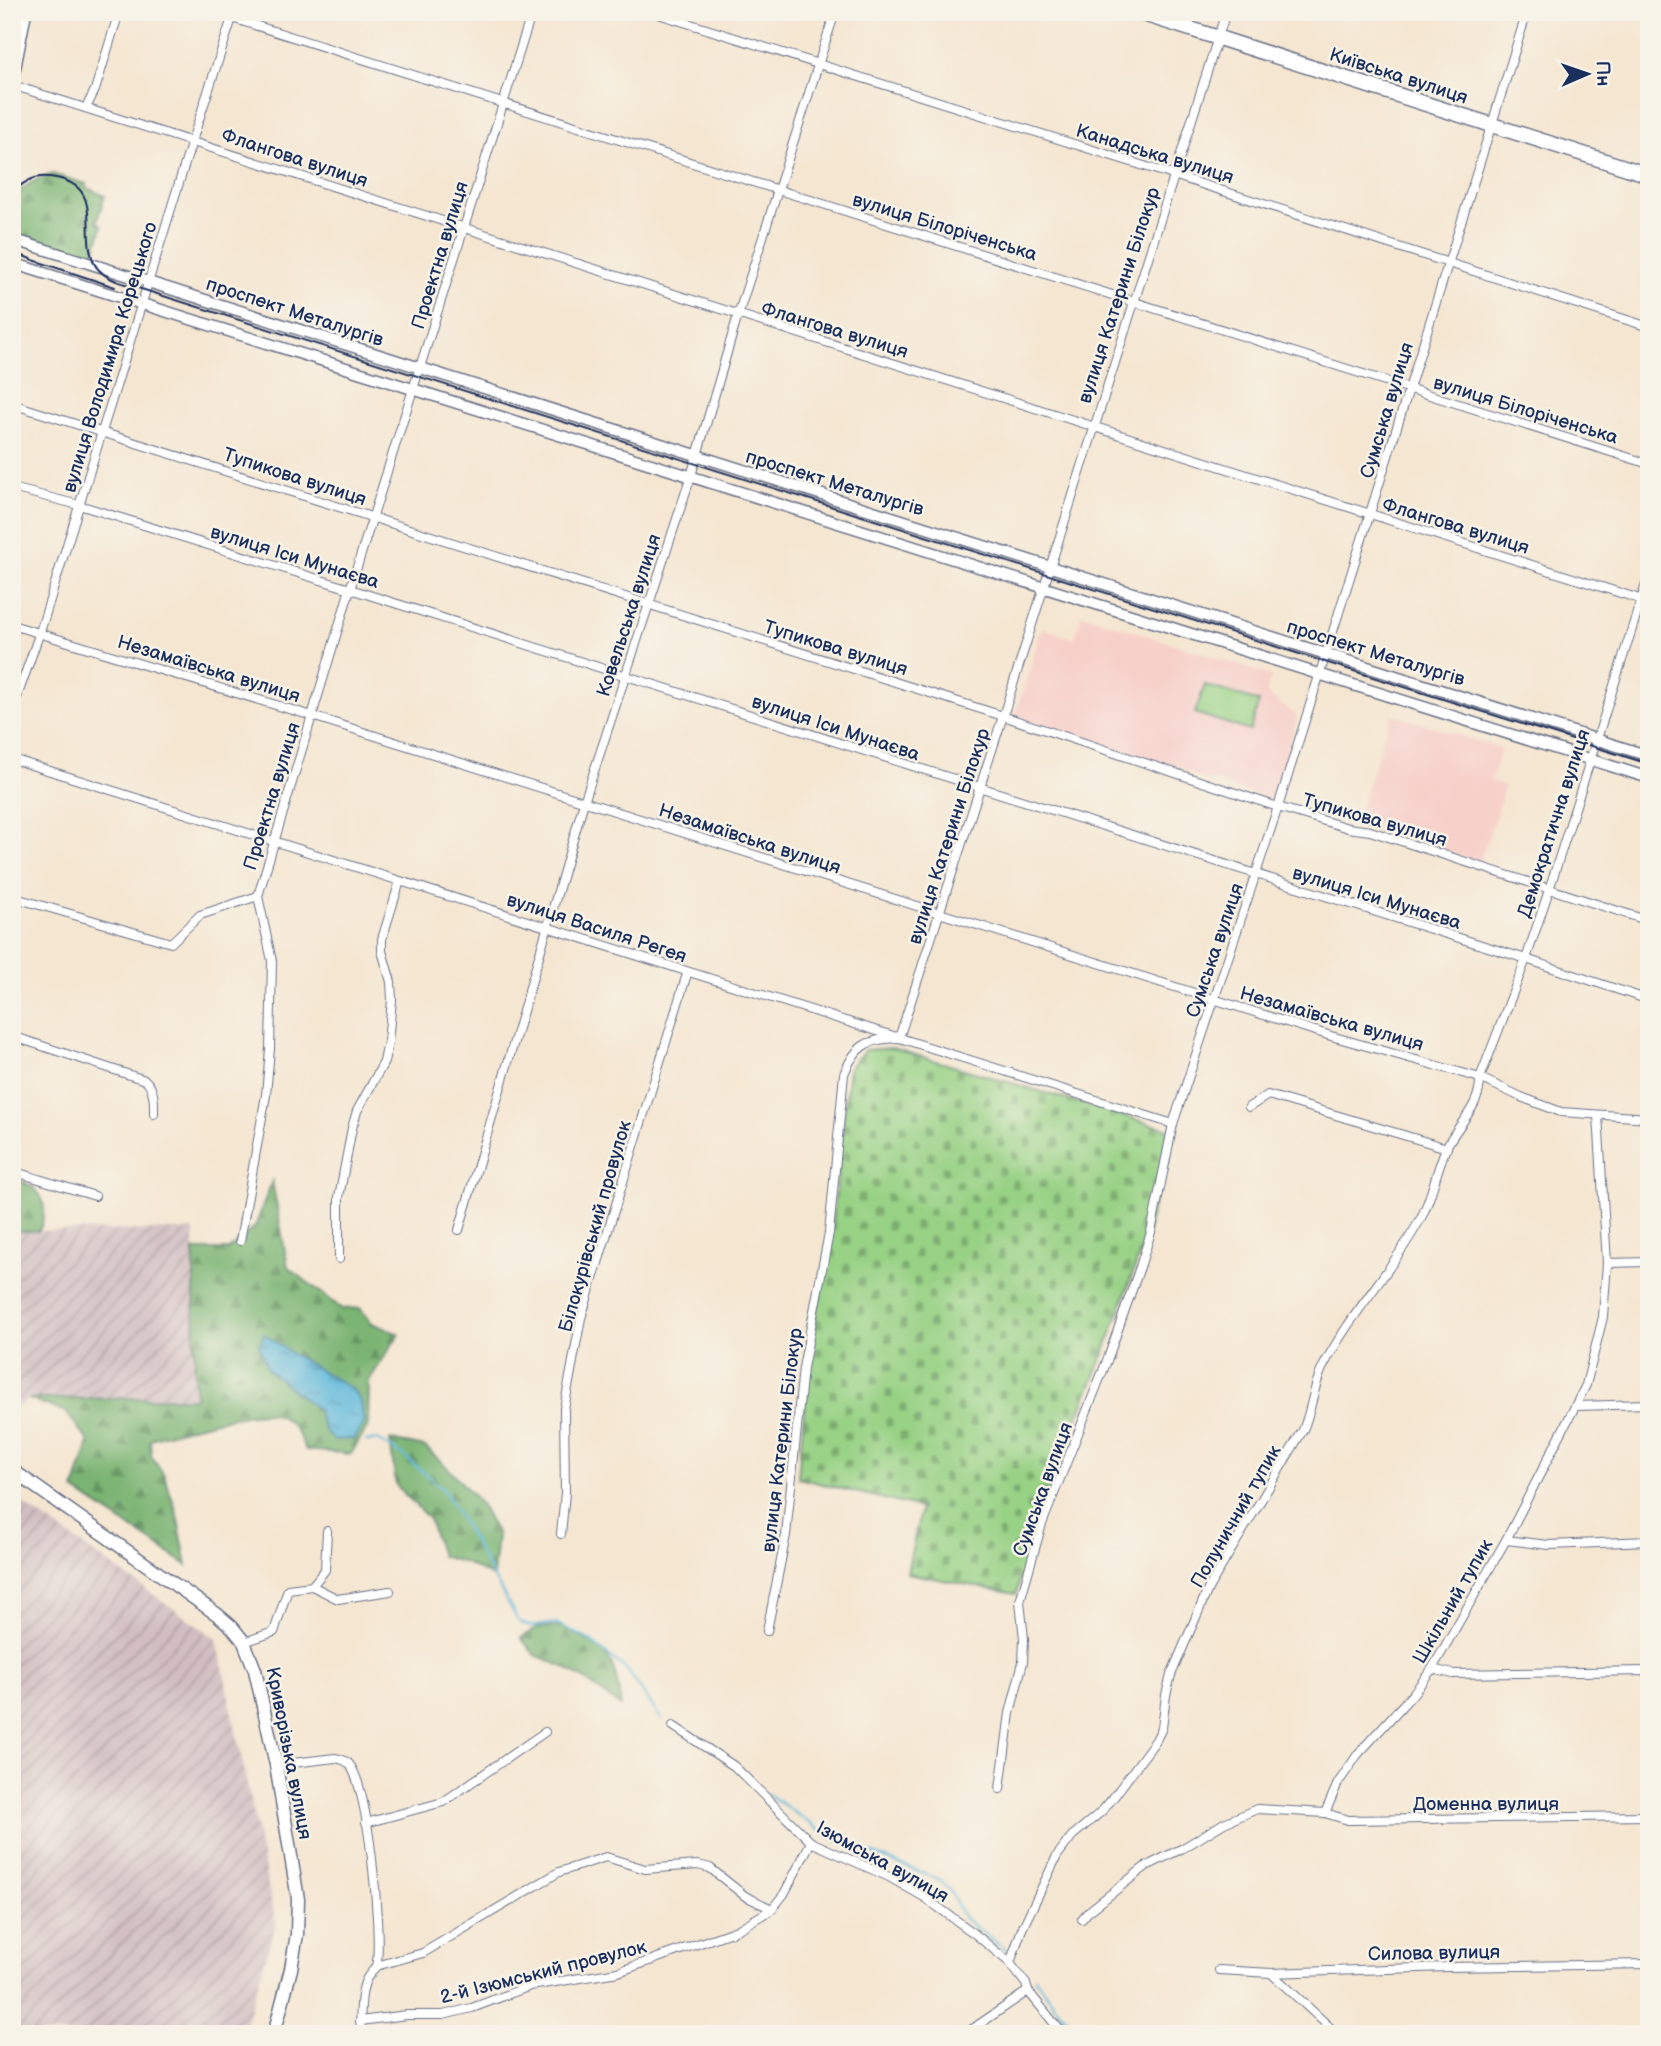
<svg xmlns="http://www.w3.org/2000/svg" width="1661" height="2046" font-family="'Balsamiq Sans',sans-serif">
  <style>
    .built { fill: #f7d0ca }
    .industrial { fill: url(#industrial-furrows) }
    .forest { fill: url(#forest-firs); stroke: #4a7268; stroke-width: 2 }
    .cemetery { fill: url(#cemetery-stones); stroke: #5a8072; stroke-width: 2 }
    .park { fill: #98d285; stroke: #5a8072; stroke-width: 2 }
    .water { fill: url(#water-ripples); stroke: #3c749c; stroke-width: 2 }
    .lines { fill: none; stroke-linecap: round; stroke-linejoin: round }
    .stream { stroke: #5db8db; stroke-width: 2.5 }
    .street-casing { stroke: #676f86; stroke-width: 10 }
    .secondary-casing { stroke: #676f86; stroke-width: 13 }
    .primary-casing { stroke: #676f86; stroke-width: 15 }
    .highway-casing { stroke: #676f86; stroke-width: 17 }
    .street { stroke: #fff; stroke-width: 8 }
    .secondary { stroke: #fff; stroke-width: 10 }
    .primary { stroke: #fff; stroke-width: 12 }
    .highway { stroke: #fff; stroke-width: 14 }
    .tram { stroke: #1b2f5e; stroke-width: 2 }
    .labels { text-anchor: middle; stroke-width: 5; stroke-linejoin: round; paint-order: stroke }
    .street-label { font-size: 19px; fill: #1b2f5e; stroke: #f7f3e8 }
  </style>
  <defs>
    <pattern id="industrial-furrows" width="10" height="10" patternUnits="userSpaceOnUse" patternTransform="scale(1.75)"><rect width="10" height="10" fill="#d2bec2"/><path d="M-1 1l2-2M0 10L10 0M9 11l2-2" fill="none" stroke="#aa9ba1"/></pattern>
    <pattern id="forest-firs" width="22" height="20" patternUnits="userSpaceOnUse" patternTransform="scale(1.75)"><rect width="22" height="20" fill="#7ab472"/><path d="M5 1l3.5 6h-7zM16 11l3.5 6h-7z" fill="#639361"/></pattern>
    <pattern id="cemetery-stones" width="16" height="16" patternUnits="userSpaceOnUse" patternTransform="scale(1.75)"><rect width="16" height="16" fill="#98d285"/><path d="M2 7V4a2 2 0 0 1 4 0v3zM10 15v-3a2 2 0 0 1 4 0v3z" fill="#7bab70"/></pattern>
    <pattern id="water-ripples" width="26" height="14" patternUnits="userSpaceOnUse" patternTransform="scale(1.75)"><rect width="26" height="14" fill="#5db8db"/><path d="M2 4q2-2 4 0t4 0M15 11q2-2 4 0t4 0" fill="none" stroke="#4c96b5"/></pattern>
  </defs>
  <rect width="100%" height="100%" fill="#f7f3e8"/>
  <filter id="ink" filterUnits="userSpaceOnUse"><feTurbulence type="fractalNoise" baseFrequency=".0143" numOctaves="2"/><feDisplacementMap in="SourceGraphic" scale="14" xChannelSelector="R" yChannelSelector="G"/><feConvolveMatrix kernelMatrix="1 2 1 2 8 2 1 2 1" color-interpolation-filters="sRGB"/></filter>
  <filter id="wash" filterUnits="userSpaceOnUse"><feTurbulence type="fractalNoise" baseFrequency=".00686" numOctaves="4" result="noise"/><feDisplacementMap in="SourceGraphic" scale="28" xChannelSelector="R" yChannelSelector="G"/><feGaussianBlur stdDeviation="1.57" result="paint"/><feColorMatrix in="noise" values="0 0 0 0 0 0 0 0 0 0 0 0 0 0 0 0 0 1.4 0 .05"/><feComposite in="paint" operator="in"/></filter>
  <g filter="url(#wash)">
    <rect width="100%" height="100%" fill="#f5e6d1"/>
    <!-- built -->
    <g class="built">
      <polygon points="1082,614 1271,676 1266,693 1298,717 1272,800 1015,717 1042,628 1074,639"/>
      <polygon points="1391,714 1501,748 1491,781 1505,786 1480,862 1439,849 1441,842 1425,836 1422,843 1356,822"/>
    </g>
    <!-- industrial -->
    <g class="industrial">
      <polygon points="194,1230 195,1398 29,1399 12,1412 12,1231"/>
      <polygon points="12,1496 217,1639 276,1924 242,2034 12,2034"/>
    </g>
    <!-- forest -->
    <g class="forest">
      <path d="M52,174l35,10v4l18,8 -8,25 5,5 -7,25 -8,6 -75,-24c0,-38 3,-46 40,-59z"/>
      <path d="M12,1178c29,8 39,24 27,53h-27z"/>
      <path d="M272,1181l16,86 54,42 18,-1 12,15 27,11 -30,47 -1,45 -17,28 -45,-4c-7,-15 -14,-31 -32,-36 -20,-6 -100,18 -124,25l1,16 13,20 12,35 11,55 -113,-75 15,-48 -23,-30 -37,-13 166,-1 -1,-148h34l27,-23z"/>
      <polygon points="390,1440 425,1447 452,1472 479,1502 497,1534 493,1577 465,1563 441,1556 429,1519 396,1485"/>
      <path d="M561,1626c48,26 53,26 60,81l-34,-26 -23,-14 -29,-12 -14,-17 16,-10z"/>
    </g>
    <!-- cemetery -->
    <polygon class="cemetery" points="892,1048 1168,1129 1148,1231 1106,1348 1037,1517 1016,1594 907,1573 921,1508 798,1478 809,1356 833,1221 849,1068 865,1050"/>
    <!-- park -->
    <polygon class="park" points="1205,685 1259,702 1250,731 1195,713"/>
    <!-- water -->
    <polygon class="water" points="264,1334 292,1354 352,1389 361,1402 364,1424 353,1439 333,1440 324,1429 317,1409 268,1370 259,1346"/>
    <g class="lines">
      <!-- stream -->
      <g class="stream">
        <polyline points="366,1441 378,1440 403,1455 444,1490 519,1622 531,1627 556,1623 588,1639 627,1670 662,1720"/>
        <polyline points="768,1794 830,1837 940,1880 951,1892 964,1918 1006,1950"/>
        <polyline points="1035,1978 1059,2011 1083,2031"/>
      </g>
    </g>
  </g>
  <g filter="url(#ink)">
    <g class="lines">
      <!-- street casing -->
      <g class="street-casing">
        <g id="street">
          <polyline points="652,12 1173,175 1649,327"/>
          <polyline points="1639,12 1649,15"/>
          <polyline points="232,18 1649,464"/>
          <polyline points="12,85 1649,602"/>
          <polyline points="86,108 95,90 119,12"/>
          <polyline points="12,404 1003,716 1278,807 1348,828 1370,831 1649,921"/>
          <polyline points="12,488 79,505 350,589 1526,959 1649,1000"/>
          <polyline points="12,625 312,716 1331,1036 1480,1078 1521,1097 1561,1112 1649,1118"/>
          <polyline points="12,711 40,632 192,141 234,12"/>
          <path d="M12,759c387,123 774,244 1161,365"/>
          <polyline points="12,897 171,943 200,915 258,896"/>
          <path d="M12,1036l133,44c10,9 9,22 9,34"/>
          <polyline points="1249,1107 1268,1095 1447,1148"/>
          <polyline points="12,1171 95,1196"/>
          <polyline points="459,1230 584,802 691,476 738,315 835,12"/>
          <polyline points="240,1241 266,1095 270,1049 272,961 258,896 350,589 532,12"/>
          <polyline points="339,1259 339,1197 352,1128 357,1111 384,1062 388,1042 392,1000 391,982 382,951 382,939 400,881"/>
          <polyline points="1607,1263 1649,1262"/>
          <polyline points="1576,1406 1649,1404"/>
          <polyline points="561,1534 565,1493 564,1409 581,1318 687,974"/>
          <polyline points="1506,1540 1549,1545 1649,1541"/>
          <polyline points="312,1586 338,1599 390,1591"/>
          <path d="M767,1631l19,-96 17,-167 26,-135 15,-159c12,-30 24,-35 55,-36l104,-322 223,-704"/>
          <polyline points="244,1642 274,1632 288,1589 312,1586 325,1570 327,1531"/>
          <polyline points="1432,1669 1453,1674 1649,1671"/>
          <polyline points="673,1726 734,1766 811,1842 889,1877 924,1897 975,1934 1010,1963 1026,1984 1028,1991 1058,2028 1067,2034"/>
          <path d="M276,1765l59,-7c5,1 11,2 14,6 20,23 32,165 28,198 -1,8 -8,11 -11,18 -6,12 -6,40 -5,54"/>
          <polyline points="1000,1789 1010,1713 1023,1662 1024,1639 1020,1601 1042,1524 1108,1358 1140,1267 1151,1232 1173,1124 1278,807 1527,12"/>
          <polyline points="1325,1813 1348,1820 1649,1816"/>
          <polyline points="366,1823 443,1802 545,1732"/>
          <polyline points="1082,1919 1088,1912 1145,1867 1185,1847 1224,1823 1257,1809 1325,1813 1338,1783 1358,1754 1412,1695 1432,1669 1506,1540 1586,1385 1603,1317 1607,1263 1598,1115"/>
          <path d="M1010,1963l12,-34 35,-73 15,-20 29,-24 12,-14 43,-58 6,-12 4,-33 5,-20 38,-88 94,-157c9,-21 11,-48 21,-65 27,-52 69,-95 97,-147 11,-21 15,-47 25,-70 12,-25 35,-41 34,-70l46,-119 23,-69 100,-315"/>
          <polyline points="376,1966 423,1953 559,1872 606,1857 645,1869 698,1865 710,1868 745,1896 772,1909"/>
          <polyline points="1219,1970 1271,1973 1447,1967 1649,1964"/>
          <polyline points="1271,1973 1337,2034"/>
          <polyline points="360,2021 407,2015 443,2015 472,2008 530,1986 618,1972 737,1930 772,1909 784,1894 811,1842"/>
          <polyline points="965,2034 1028,1991"/>
        </g>
      </g>
      <!-- secondary casing -->
      <g class="secondary-casing">
        <g id="secondary">
          <polyline points="12,239 1649,756"/>
          <polyline points="12,263 1649,778"/>
        </g>
      </g>
      <!-- primary casing -->
      <g class="primary-casing">
        <g id="primary">
          <polyline points="12,79 25,12"/>
          <polyline points="12,1470 218,1615 232,1627 244,1642 255,1670 276,1765 298,1899 297,1934 291,1969 274,2034"/>
        </g>
      </g>
      <!-- highway casing -->
      <g class="highway-casing">
        <polyline id="highway" points="1137,12 1649,175"/>
      </g>
      <!-- street -->
      <use href="#street" class="street"/>
      <!-- secondary -->
      <use href="#secondary" class="secondary"/>
      <!-- primary -->
      <use href="#primary" class="primary"/>
      <!-- highway -->
      <use href="#highway" class="highway"/>
      <!-- tram -->
      <g class="tram">
        <path d="M12,194c10,-12 22,-19 38,-17 57,7 29,53 44,86 5,10 14,15 25,19l1530,482"/>
        <polyline points="12,245 21,255 33,260 115,287"/>
      </g>
    </g>
  </g>
  <g class="labels">
    <!-- street labels -->
    <g class="street-label">
      <text transform="translate(1399 75) rotate(18)" y="7">Київська вулиця</text>
      <text transform="translate(1155 153) rotate(17)" y="7">Канадська вулиця</text>
      <text transform="translate(295 157) rotate(18)" y="7">Флангова вулиця</text>
      <text transform="translate(945 226) rotate(17)" y="7">вулиця Білоріченська</text>
      <text transform="translate(439 255) rotate(-73)" y="7">Проектна вулиця</text>
      <text transform="translate(1118 295) rotate(-72)" y="7">вулиця Катерини Білокур</text>
      <text transform="translate(295 311) rotate(18)" y="7">проспект Металургів</text>
      <text transform="translate(835 329) rotate(17)" y="7">Флангова вулиця</text>
      <text transform="translate(109 357) rotate(-73)" y="7">вулиця Володимира Корецького</text>
      <text transform="translate(1526 409) rotate(17)" y="7">вулиця Білоріченська</text>
      <text transform="translate(1386 410) rotate(-73)" y="7">Сумська вулиця</text>
      <text transform="translate(295 476) rotate(18)" y="7">Тупикова вулиця</text>
      <text transform="translate(835 482) rotate(17)" y="7">проспект Металургів</text>
      <text transform="translate(1456 525) rotate(17)" y="7">Флангова вулиця</text>
      <text transform="translate(295 556) rotate(17)" y="7">вулиця Іси Мунаєва</text>
      <text transform="translate(628 615) rotate(-72)" y="7">Ковельська вулиця</text>
      <text transform="translate(836 647) rotate(17)" y="7">Тупикова вулиця</text>
      <text transform="translate(1376 652) rotate(17)" y="7">проспект Металургів</text>
      <text transform="translate(209 668) rotate(17)" y="7">Незамаївська вулиця</text>
      <text transform="translate(836 727) rotate(18)" y="7">вулиця Іси Мунаєва</text>
      <text transform="translate(271 796) rotate(-73)" y="7">Проектна вулиця</text>
      <text transform="translate(1375 819) rotate(16)" y="7">Тупикова вулиця</text>
      <text transform="translate(1553 823) rotate(-72)" y="7">Демократична вулиця</text>
      <text transform="translate(948 836) rotate(-72)" y="7">вулиця Катерини Білокур</text>
      <text transform="translate(750 838) rotate(18)" y="7">Незамаївська вулиця</text>
      <text transform="translate(1377 897) rotate(17)" y="7">вулиця Іси Мунаєва</text>
      <text transform="translate(597 927) rotate(18)" y="7">вулиця Василя Регея</text>
      <text transform="translate(1214 950) rotate(-71)" y="7">Сумська вулиця</text>
      <text transform="translate(1332 1018) rotate(16)" y="7">Незамаївська вулиця</text>
      <text transform="translate(594 1226) rotate(-74)" y="7">Білокурівський провулок</text>
      <text transform="translate(781 1440) rotate(-83)" y="7">вулиця Катерини Білокур</text>
      <text transform="translate(1042 1489) rotate(-70)" y="7">Сумська вулиця</text>
      <text transform="translate(1235 1516) rotate(-60)" y="7">Полуничний тупик</text>
      <text transform="translate(1452 1601) rotate(-60)" y="7">Шкільний тупик</text>
      <text transform="translate(290 1753) rotate(79)" y="7">Криворізька вулиця</text>
      <text x="1486" y="1810">Доменна вулиця</text>
      <text transform="translate(883 1861) rotate(29)" y="7">Ізюмська вулиця</text>
      <text transform="translate(1434 1952) rotate(-1)" y="7">Силова вулиця</text>
      <text transform="translate(543 1971) rotate(-14)" y="7">2-й Ізюмський провулок</text>
    </g>
  </g>
  <!-- margin -->
  <rect width="1661" height="2046" fill="none" stroke="#f7f3e8" stroke-width="42"/>
  <!-- north arrow -->
  <g transform="translate(1587 74) rotate(88)" stroke="#f7f3e8" stroke-width="5" paint-order="stroke">
  <path d="M0-5L12 26L0 18L-12 26Z" fill="#1b2f5e"/>
  <text y="-10" font-size="19" font-weight="bold" text-anchor="middle" fill="#1b2f5e">Пн</text>
  </g>
</svg>
